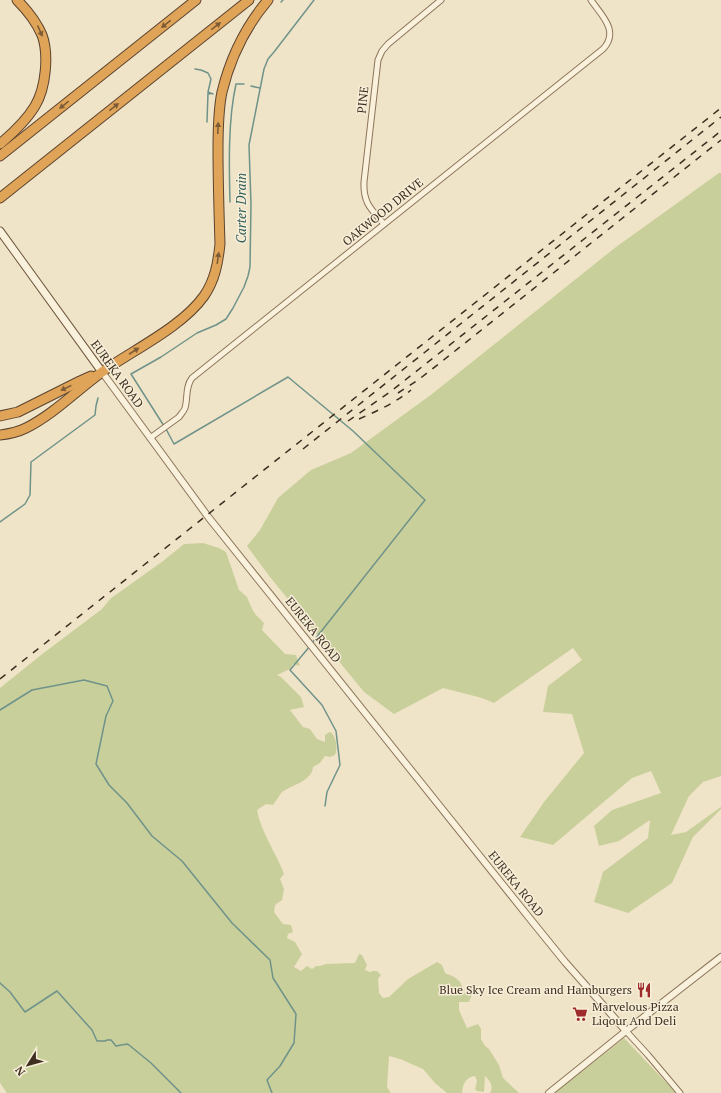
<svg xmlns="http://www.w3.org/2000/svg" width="721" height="1093" font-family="'PT Serif',serif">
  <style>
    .green { fill: #c9cf9b }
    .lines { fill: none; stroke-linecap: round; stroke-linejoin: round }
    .stream { stroke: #6f938a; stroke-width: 1.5 }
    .minor-casing { stroke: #8d765c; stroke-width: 7 }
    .tertiary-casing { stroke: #8d765c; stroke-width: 8 }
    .secondary-casing { stroke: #6f573f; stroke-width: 9 }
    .motorway-casing { stroke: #5b4430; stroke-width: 11 }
    .minor { stroke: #faf1dc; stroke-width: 5 }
    .tertiary { stroke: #faf1dc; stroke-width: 6 }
    .secondary { stroke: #faf1dc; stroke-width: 7 }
    .motorway { stroke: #e0a458; stroke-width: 9 }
    .rail { stroke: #3d2e20; stroke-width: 1.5; stroke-dasharray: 7 7; stroke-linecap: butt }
    .oneway { fill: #7e5d36 }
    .labels { text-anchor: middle; stroke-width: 3; stroke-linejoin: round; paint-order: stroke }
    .street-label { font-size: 12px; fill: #3d2e20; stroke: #f7eed8 }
    .poi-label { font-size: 12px; fill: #3d2e20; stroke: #f7eed8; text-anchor: end }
    .water-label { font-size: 13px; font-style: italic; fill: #2f5d5a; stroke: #f7eed8 }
  </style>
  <rect width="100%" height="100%" fill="#f0e4c8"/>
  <!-- green -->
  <g class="green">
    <polygon points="719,173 721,173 721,776 703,782 689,796 671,835 686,832 721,807 721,809 693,837 672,883 628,913 594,902 603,872 648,838 650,820 619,841 599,846 594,826 612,810 661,793 651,771 632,778 553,845 520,837 544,802 584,753 572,714 543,712 548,686 582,660 573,648 494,703 482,698 443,688 394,714 364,692 270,577 247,546 260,530 278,498 311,470 351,453 432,394 616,247"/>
    <path d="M203,543l16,5 7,4 13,38 8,7 5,12 4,6 8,8 -2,7 23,24 11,1 4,11 -7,-2 -3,5 -13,6 4,2 20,20 3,10 -14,3 13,17 7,2 7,10 8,3v-7l4,-3 3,1c4,6 6,14 3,22l-5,2 -5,-1 -5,7 -7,4c-1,14 -21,18 -31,25 -3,4 -6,9 -9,13l-7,-1 -9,6c4,23 19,42 27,64l-4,5 4,10 -2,11 -7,5 -1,7 9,12 8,1 2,7 -5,2 -1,4 8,4 7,12 -8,13 7,4 6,-5 5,3 4,-3h4l6,-2 29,-1 4,-9 3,1 5,10 -2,5 5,2 3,-1h4l4,4 -3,4 1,14 4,5 6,-1 19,-18 29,-17 5,3 3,8c12,5 16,6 19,20l4,-1 4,2 -3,8h-10v8l8,18 11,-4 3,5v10l4,7 4,3 10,16 4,13 14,13 2,2h-29c4,-7 0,-12 -5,-17l-1,16 -7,-1 -2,-2 2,-8 -2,-5c-10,1 -12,9 -13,17h-15l-12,-10 -12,-14 -23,-10 -11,-3 -2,31 4,6h-384l-7,-10v-395l41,-33 61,-46 8,-10 53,-38 21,-17z"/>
    <path d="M624,1038l52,55h-122c23,-19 47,-36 70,-55z"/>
  </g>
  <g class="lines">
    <!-- stream -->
    <g class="stream">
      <polyline points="281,2 283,0"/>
      <polyline points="195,69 201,70 208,73 211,79 208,92 213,94"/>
      <polyline points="251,86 260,88"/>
      <polyline points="207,122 208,93 210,94"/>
      <path d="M230,202c-1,-38 -2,-82 6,-118h8"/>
      <polyline points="164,426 131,374 161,357 197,333 216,325 226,319 233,308 244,287 248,276 250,267 251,204 249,145 264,69 268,59 274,52 314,0"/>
      <polyline points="166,429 174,444 288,377 353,431 425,500 312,643"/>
      <polyline points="0,522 25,504 30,495 31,462 95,415 96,406 98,398"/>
      <polyline points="310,646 290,670 322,705 336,731 340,765 327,792 325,806"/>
      <polyline points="0,710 32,690 84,680 107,686 113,701 106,716 96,764 109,785 127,803 152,836 182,861 232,923 270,960 273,978 296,1014 294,1043 280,1066 267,1080 272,1093"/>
      <polyline points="0,983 10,992 25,1012 57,991 92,1030 97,1041 105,1041 107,1040 111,1040 116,1046 127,1044 129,1045 151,1063 181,1093"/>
    </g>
    <!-- minor casing -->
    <g class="minor-casing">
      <g id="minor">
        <path d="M384,224c-13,-15 -21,-21 -20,-42l14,-122 4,-9 6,-7 53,-44"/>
        <path d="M150,438l29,-21c2,-3 5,-6 6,-9 3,-10 0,-21 7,-30l411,-329c17,-18 -2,-34 -12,-49"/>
        <polyline points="626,1031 648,1055 680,1093"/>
      </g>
    </g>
    <!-- tertiary casing -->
    <g class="tertiary-casing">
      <g id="tertiary">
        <polyline points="102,372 209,518 531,920 565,962 626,1031"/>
        <polyline points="549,1093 626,1031 721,957"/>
      </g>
    </g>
    <!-- secondary casing -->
    <g class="secondary-casing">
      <polyline id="secondary" points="0,231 102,372"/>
    </g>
    <!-- motorway casing -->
    <g class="motorway-casing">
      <g id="motorway">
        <path d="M0,144c13,-11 26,-23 35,-38 11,-18 14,-52 7,-71 -6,-14 -15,-25 -25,-35"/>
        <polyline points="0,156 196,0"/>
        <polyline points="0,198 249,0"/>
        <polyline points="0,416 18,412 80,381 91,376"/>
        <path d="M0,435c9,-1 18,-3 26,-7 28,-14 51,-38 76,-56 31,-22 80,-45 102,-76 11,-16 14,-33 16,-52 -1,-31 -2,-63 -2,-94 0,-19 0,-39 4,-58 8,-33 24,-66 46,-92"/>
      </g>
    </g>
    <!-- minor -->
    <use href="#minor" class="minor"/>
    <!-- tertiary -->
    <use href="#tertiary" class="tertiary"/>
    <!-- secondary -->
    <use href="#secondary" class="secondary"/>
    <!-- motorway -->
    <use href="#motorway" class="motorway"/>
    <!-- rail -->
    <g class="rail">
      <polyline points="398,393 418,380 431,370 721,140"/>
      <path d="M359,419c18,-8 36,-16 52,-29"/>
      <polyline points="348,421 390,392 721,131"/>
      <polyline points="303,449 721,117"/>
      <polyline points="0,679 721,108"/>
    </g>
  </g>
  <!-- one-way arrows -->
  <defs><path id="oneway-solid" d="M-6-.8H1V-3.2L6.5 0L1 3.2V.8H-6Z"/></defs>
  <g class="oneway">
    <use href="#oneway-solid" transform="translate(166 24) rotate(142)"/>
    <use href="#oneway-solid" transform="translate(216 26) rotate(-38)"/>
    <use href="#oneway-solid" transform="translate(40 31) rotate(66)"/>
    <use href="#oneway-solid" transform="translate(64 105) rotate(141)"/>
    <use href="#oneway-solid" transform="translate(114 107) rotate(-38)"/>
    <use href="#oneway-solid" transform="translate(218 128) rotate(-88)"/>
    <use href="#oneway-solid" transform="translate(218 258) rotate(-82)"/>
    <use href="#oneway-solid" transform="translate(134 351) rotate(-33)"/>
    <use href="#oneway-solid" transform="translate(66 388) rotate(154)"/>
  </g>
  <!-- icons -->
  <defs>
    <g id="restaurant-bare" transform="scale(1.2)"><path d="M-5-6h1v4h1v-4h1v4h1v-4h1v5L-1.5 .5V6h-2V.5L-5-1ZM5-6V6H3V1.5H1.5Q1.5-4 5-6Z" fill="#9e2a2b" stroke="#f7eed8" stroke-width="2.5" paint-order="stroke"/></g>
    <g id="supermarket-bare" transform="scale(1.2)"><path d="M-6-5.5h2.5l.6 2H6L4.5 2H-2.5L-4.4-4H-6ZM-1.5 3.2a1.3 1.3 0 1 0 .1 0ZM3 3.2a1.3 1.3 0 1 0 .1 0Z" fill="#9e2a2b" stroke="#f7eed8" stroke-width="2.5" paint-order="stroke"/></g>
  </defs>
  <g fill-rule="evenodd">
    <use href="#restaurant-bare" x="644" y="990"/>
    <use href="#supermarket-bare" x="580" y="1014"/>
  </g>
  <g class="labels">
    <!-- street labels -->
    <g class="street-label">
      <text transform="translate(363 100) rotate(-84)" y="4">PINE</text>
      <text transform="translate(383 212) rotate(-39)" y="4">OAKWOOD DRIVE</text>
      <text transform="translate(117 374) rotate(54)" y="4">EUREKA ROAD</text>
      <text transform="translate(313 630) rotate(51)" y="4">EUREKA ROAD</text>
      <text transform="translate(516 884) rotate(51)" y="4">EUREKA ROAD</text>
    </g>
    <!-- poi labels -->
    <g class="poi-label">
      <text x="632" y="994">Blue Sky Ice Cream and Hamburgers</text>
      <text x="592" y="1011" text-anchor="start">Marvelous Pizza<tspan x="592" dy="14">Liqour And Deli</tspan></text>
    </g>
    <!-- water labels -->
    <g class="water-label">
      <text transform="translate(241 208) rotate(-90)" y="5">Carter Drain</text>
    </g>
  </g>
  <!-- north arrow -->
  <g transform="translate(28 1065) rotate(233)" stroke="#f7eed8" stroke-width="3" paint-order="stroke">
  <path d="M0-3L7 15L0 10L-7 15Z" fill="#3d2e20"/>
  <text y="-6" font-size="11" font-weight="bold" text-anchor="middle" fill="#3d2e20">N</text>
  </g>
</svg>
